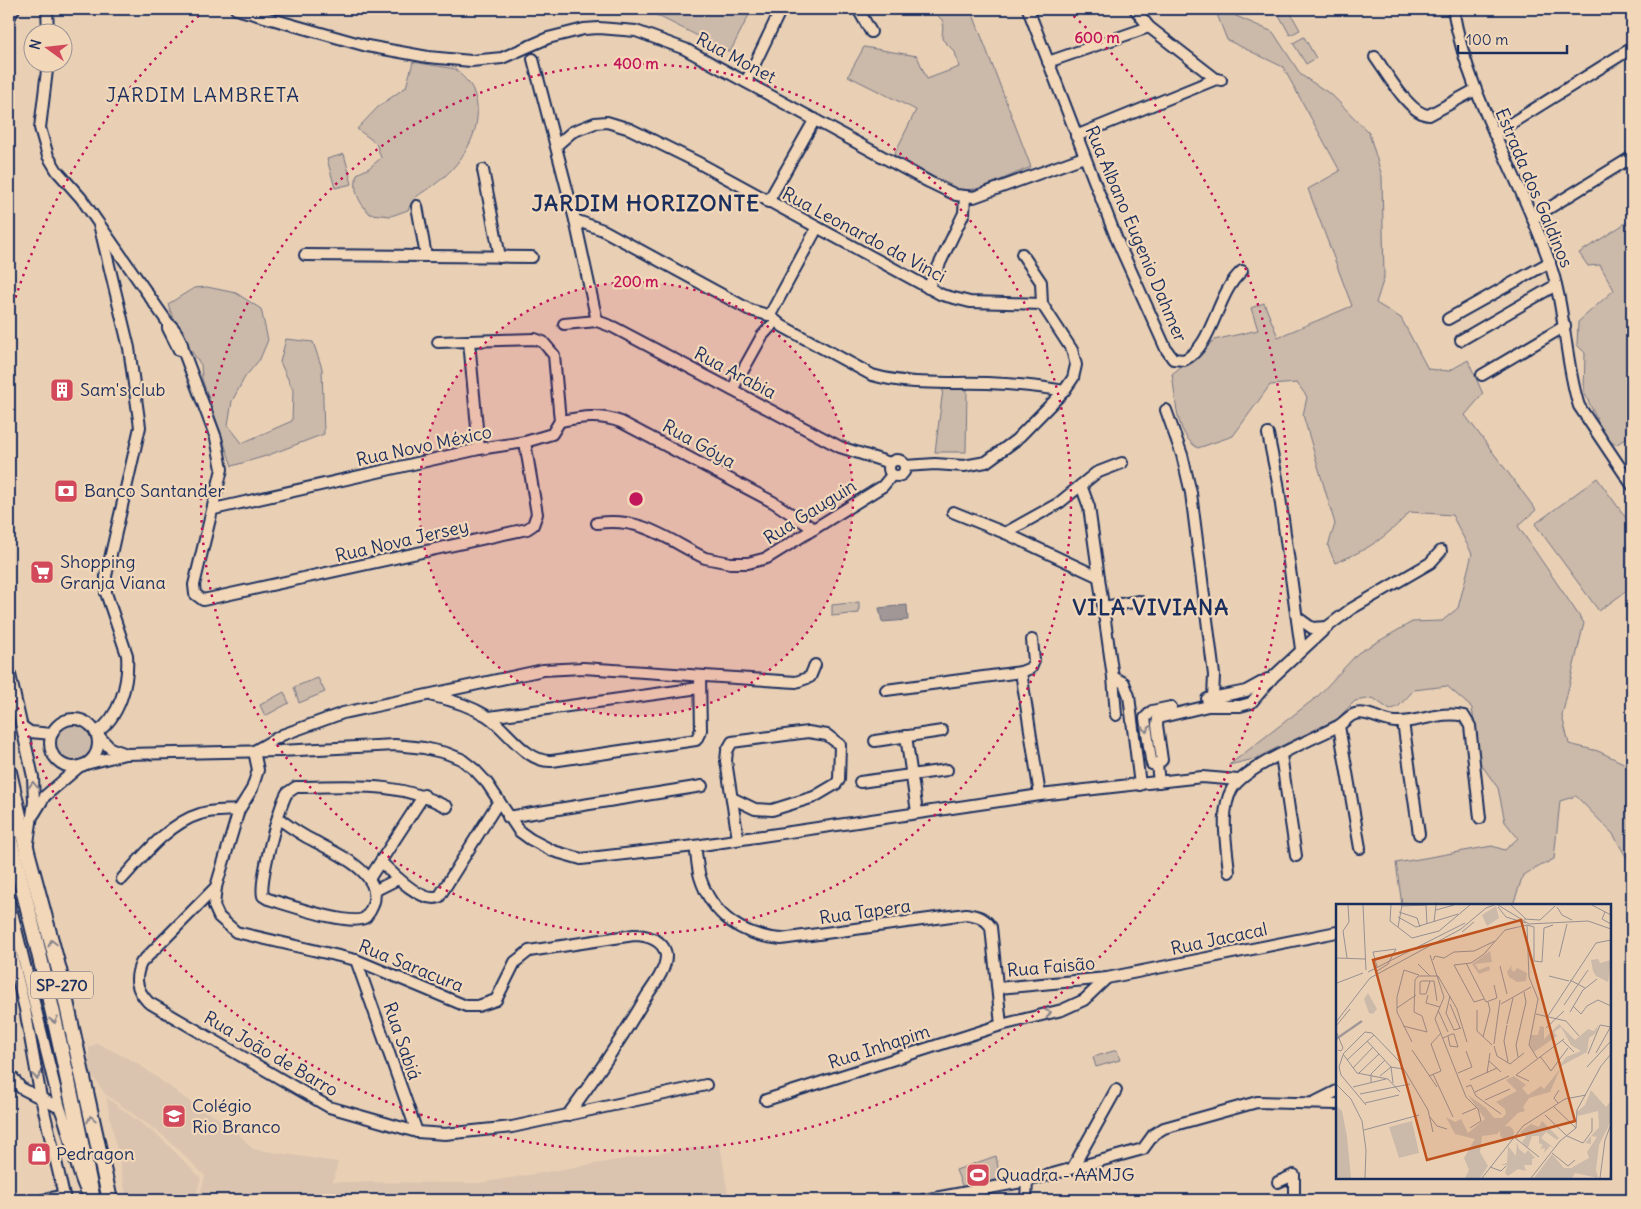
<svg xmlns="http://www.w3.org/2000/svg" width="1641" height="1209" font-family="Delius,sans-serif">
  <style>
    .built { fill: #dac4af }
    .green { fill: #cbb9a9; stroke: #737484 }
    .water { fill: #a09796; stroke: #6b6d80 }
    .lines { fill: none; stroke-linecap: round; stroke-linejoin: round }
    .minor-casing { stroke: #1b2f5e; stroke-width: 14 }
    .major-casing { stroke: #1b2f5e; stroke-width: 16 }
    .highway-casing { stroke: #1b2f5e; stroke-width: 18 }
    .minor { stroke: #f2d7b9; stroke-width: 10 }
    .major { stroke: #f2d7b9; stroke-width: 12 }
    .highway { stroke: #f2d7b9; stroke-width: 14 }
    .oneway { stroke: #86838c }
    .ring { fill: none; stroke: #c2185b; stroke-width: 2.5; stroke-dasharray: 2.5 5 }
    .labels { text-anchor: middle; stroke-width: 4.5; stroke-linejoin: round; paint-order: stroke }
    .shield { fill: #f2d7b9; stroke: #5c6179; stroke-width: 1 }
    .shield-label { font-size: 16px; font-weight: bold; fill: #1b2f5e }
    .street-label { font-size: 18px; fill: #1b2f5e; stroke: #f2d7b9 }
    .poi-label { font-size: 18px; fill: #1b2f5e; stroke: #f2d7b9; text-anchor: start }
    .quarter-label { font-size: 20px; letter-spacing: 1px; fill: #1b2f5e; stroke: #f2d7b9 }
    .district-label { font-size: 22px; font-weight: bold; letter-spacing: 1px; fill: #1b2f5e; stroke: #f2d7b9 }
    .inset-river { fill: none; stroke: #a09796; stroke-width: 2.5 }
    .inset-road { fill: none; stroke: #979092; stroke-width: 1 }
    .view { fill: #bf511c; fill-opacity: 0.15; stroke: #bf511c; stroke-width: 2.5 }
    .inset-edge { fill: none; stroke: #1b2f5e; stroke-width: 2.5 }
    .centre { fill: #c2185b; stroke: #f2d7b9; stroke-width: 2.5 }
    .ring-label { font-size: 15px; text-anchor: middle; font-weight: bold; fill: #c2185b; stroke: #f2d7b9; stroke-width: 4.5; stroke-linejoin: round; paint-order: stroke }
  </style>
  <rect width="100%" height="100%" fill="#e9d0b5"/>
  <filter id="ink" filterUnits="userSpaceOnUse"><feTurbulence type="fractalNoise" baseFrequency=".02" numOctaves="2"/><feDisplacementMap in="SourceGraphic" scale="10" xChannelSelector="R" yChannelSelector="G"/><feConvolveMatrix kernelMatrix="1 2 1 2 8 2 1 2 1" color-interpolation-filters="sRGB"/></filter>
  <g filter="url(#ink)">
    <!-- built -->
    <g class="built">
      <polygon points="97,1043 137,1063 196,1106 231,1126 253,1149 338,1162 333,1182 479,1183 720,1143 729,1200 198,1200 205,1176 165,1137 105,1094 89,1070 89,1048"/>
      <polygon points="106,1097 161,1138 201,1178 195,1200 127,1200"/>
    </g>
    <!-- green -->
    <g class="green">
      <polygon points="644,9 752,9 730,52"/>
      <polygon points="931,9 971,9 1031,167 979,189 958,190 894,155 916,110 848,76 864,47 917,56 927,79 959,67 955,52 942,39 943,21"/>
      <path d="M1215,9h5l53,23 28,43 31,20 37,38 13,43 2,102 -8,25 25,15 27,51 21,2 19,-11 15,34 -18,21 71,95 -18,16 66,97 -22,93 7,28 29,7 34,16v100l-19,-33 -37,-38 -16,5 -6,58 -31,16 -10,30h-111l-6,-42 96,-17 13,4 13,-12 -13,-16 -7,-34 -18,-25 -8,-55 -25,-22 -33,4 -15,16 -9,4 -17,-12 -18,3 -18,18 -83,40 -25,6 89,-69 40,-43 54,-31 30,-1 16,-13 14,-54 -20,-39 -42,-3c-26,27 -41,37 -75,51l-7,-17 7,-22 -32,-109 4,-18 -10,-14 -27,2 -37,51 -35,12c-23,-13 -22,-50 -26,-74l42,-34 44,-10 -7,-22 13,-5 14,34 74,-31 -44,-117 32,-18 -57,-104 -56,-27z"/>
      <polygon points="1289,10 1300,30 1290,35 1279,15"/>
      <polygon points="1304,37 1316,58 1306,64 1293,43"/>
      <path d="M413,62l43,7c5,7 14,13 17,21 14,34 -8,71 -35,92 -13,11 -24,11 -30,28l-17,6 -21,-2c-12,-13 -17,-22 -13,-40l12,-6 12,-10 -5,-15 -19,-14 22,-23 27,-19z"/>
      <polygon points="344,154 352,184 335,188 327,159"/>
      <polygon points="1632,219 1632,434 1616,445 1606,439 1584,392 1585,353 1577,345 1578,322 1614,290 1600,265 1588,266 1579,253"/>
      <polygon points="207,287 236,293 261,309 268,340 260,359 245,377 232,401 228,425 242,443 292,421 293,390 280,362 286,339 313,342 322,368 324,434 266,456 232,466 202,379 201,365 177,330 168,304 194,288"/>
      <polygon points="943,389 967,389 966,452 935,452"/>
      <polygon points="1597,478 1632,526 1632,587 1599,611 1535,524"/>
      <polygon points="859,602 859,613 832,616 832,605"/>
      <polygon points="318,678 325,692 299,703 294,687"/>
      <polygon points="284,692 289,703 265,716 260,705"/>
      <circle cx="73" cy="744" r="19"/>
      <polygon points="1117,1050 1120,1060 1096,1067 1093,1057"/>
      <polygon points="996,1156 1000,1179 963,1188 956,1170"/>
    </g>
    <!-- water -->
    <polygon class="water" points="907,605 908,620 882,622 879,608"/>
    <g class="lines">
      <!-- minor casing -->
      <g class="minor-casing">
        <g id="minor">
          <polyline points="47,9 48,32"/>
          <polyline points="236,9 367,46 428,57 471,61 502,58 548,38 584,29 599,28 636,31 685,49 929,182 956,195 974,197 1084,157"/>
          <polyline points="858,9 871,32"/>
          <path d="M1028,9l89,231 49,109 7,10 11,1c30,-14 31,-65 58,-89"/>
          <polyline points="1135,9 1149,27 1216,79"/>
          <path d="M1453,9c15,90 67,166 96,252 17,47 15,98 30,145l53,79"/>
          <path d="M1375,57c11,15 35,58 54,58l46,-25"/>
          <polyline points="533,59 575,220 597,321"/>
          <path d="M48,62l-8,66 8,28 9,15 24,27 87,125c7,5 15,19 15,27h-4l-11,-22v-5"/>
          <polyline points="1048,62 1149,27"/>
          <polyline points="746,82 781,9"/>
          <polyline points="1494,134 1632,48"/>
          <polyline points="1076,136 1216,79 1221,80"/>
          <polyline points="557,145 572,132 595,123 607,122 630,129 697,162 942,295 970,302 1042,304"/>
          <polyline points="483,170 500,257"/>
          <polyline points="768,202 815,119"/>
          <polyline points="417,206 426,256"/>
          <polyline points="1533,218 1632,157"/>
          <polyline points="575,220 603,230 750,310 768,315"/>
          <path d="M100,228l29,120 11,79 -34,149v17l21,62c2,28 -7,62 -31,78l14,15 14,5"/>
          <polyline points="305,255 532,257"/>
          <polyline points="928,288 964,213 965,197"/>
          <polyline points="770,315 817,228"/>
          <polyline points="1448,319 1550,262"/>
          <path d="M775,320l7,6 90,49c38,11 76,7 115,8 26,1 52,3 77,8"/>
          <polyline points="564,324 597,321 613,327 840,447 890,463"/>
          <polyline points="1461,340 1556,285"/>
          <polyline points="469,341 479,449"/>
          <polyline points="183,350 216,438 222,469 194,585 195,594 203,600 527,529 533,525 537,514 525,442"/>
          <polyline points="1482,375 1565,326"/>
          <polyline points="732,390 762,336 771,326"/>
          <polyline points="1166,410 1182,455 1191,493 1214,675 1213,698 1216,705"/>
          <path d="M560,421c22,-4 40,-7 61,1l152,80 41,27"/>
          <polyline points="1268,434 1278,483 1301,649"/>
          <circle cx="897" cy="468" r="8"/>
          <polyline points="905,466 935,464 964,466 986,462 1016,440 1064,391 1073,378 1076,365 1072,350 1042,304 1041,282 1022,254"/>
          <polyline points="1081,485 1089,507 1113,677 1116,715"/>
          <polyline points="214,509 479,449 525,442 552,434 560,421 554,355 543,342 535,339 438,342"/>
          <polyline points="953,512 1005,533 1099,577"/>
          <path d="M597,523c46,-6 69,16 108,35l25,5h18l19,-5 116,-72 9,-11"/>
          <polyline points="1005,533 1059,503 1096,473 1122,463"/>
          <polyline points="1104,607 1139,601"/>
          <polyline points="1298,618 1312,628 1327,627"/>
          <polyline points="9,670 33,777 34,802 28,843"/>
          <polyline points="1021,672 1031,668 1034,661 1032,640"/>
          <polyline points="1113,677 1124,683 1129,696 1140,785"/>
          <polyline points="886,690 1021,672 1040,795"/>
          <path d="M433,696c19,4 37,10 54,20 20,13 39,47 65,45l144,-21 5,-10 -1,-54"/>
          <polyline points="1207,699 1246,691 1268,679"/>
          <polyline points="489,717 699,688"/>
          <circle cx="74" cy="743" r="24"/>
          <polyline points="1403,722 1419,834"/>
          <polyline points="1339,726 1360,848"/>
          <polyline points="23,727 30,732 52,734"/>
          <polyline points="906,736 917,812"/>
          <polyline points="875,741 942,731"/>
          <polyline points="1281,755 1296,856"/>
          <polyline points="82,765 125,754 280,751 395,745 424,748 446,753 461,759 475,770 487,783 519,831 530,839 553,851 581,859 695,846 1040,795 1202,777 1238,780"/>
          <polyline points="1157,765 1152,764 1151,760 1145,718 1152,711 1171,707"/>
          <polyline points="860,782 947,770"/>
          <polyline points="1159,782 1157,765 1162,760 1157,725 1158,718 1208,706 1240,706 1251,703 1274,676 1327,627 1351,609 1430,563 1441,551"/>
          <polyline points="732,798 755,809 772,810 814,797 836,784 839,780 840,745 827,735 808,732 732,742 727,751 726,761 738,839"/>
          <polyline points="34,814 45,796 80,766"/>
          <polyline points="508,817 702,786"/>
          <path d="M278,818c12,9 23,17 36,23 26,14 82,38 52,76 -13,11 -80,-13 -98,-18l-5,-3c-4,-15 16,-89 24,-103l9,-6c56,0 99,-7 151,20"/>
          <path d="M695,846c2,10 2,21 5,31 12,39 43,59 81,62l185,-25c12,2 18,3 25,13l10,98"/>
          <path d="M381,862c12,12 41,42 58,35l60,-96"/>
          <path d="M1229,872c-2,-25 -10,-60 3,-83 13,-22 79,-49 104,-62 7,-3 12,-11 19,-13 12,-4 28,8 41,8 22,1 45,-12 68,-6l6,10 10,92"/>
          <path d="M122,879c21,-23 47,-56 78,-65 11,-4 26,-3 39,-4"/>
          <polyline points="369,879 424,795"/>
          <path d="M216,887l-75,76c-7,16 -5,26 7,39l181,105 88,25 28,2 67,-7 194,-42"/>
          <polyline points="374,891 398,879"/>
          <polyline points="9,900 60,1108"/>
          <polyline points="9,943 25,1009 41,1098 65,1200"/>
          <polyline points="356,960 417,1132"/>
          <polyline points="998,988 1107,978 1337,932"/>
          <path d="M9,1073l12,15 39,20c12,29 14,61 29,89"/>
          <polyline points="766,1100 1001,1025 1062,1010 1084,1000 1107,978"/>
          <polyline points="1313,1103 1337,1091"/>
          <path d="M567,1116c29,-39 55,-78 79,-119 7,-11 20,-27 20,-41 -1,-16 -20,-21 -32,-21l-105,16 -14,11 -19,38 -18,6h-12l-110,-46 -120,-28 -17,-15 -5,-11 2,-19 23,-77 13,-21 6,-19 -4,-19 28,-16 61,-22 200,-43 40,-2 213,14 14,-5 5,-12"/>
          <polyline points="1073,1167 1116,1090"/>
          <polyline points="1278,1182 1294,1175 1294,1200"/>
          <polyline points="43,1200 64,1195"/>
          <polyline points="924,1200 1027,1181 1143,1149 1154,1134 1164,1128 1257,1102 1337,1104"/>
          <polyline points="1026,1200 1027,1181"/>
        </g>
      </g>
      <!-- major casing -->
      <g class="major-casing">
        <polyline id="major" points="9,16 13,9"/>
      </g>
      <!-- highway casing -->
      <g class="highway-casing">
        <g id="highway">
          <polyline points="9,772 27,851 59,970 110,1200"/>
          <path d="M9,837c33,119 59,242 84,363"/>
        </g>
      </g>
      <!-- minor -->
      <use href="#minor" class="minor"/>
      <!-- major -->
      <use href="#major" class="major"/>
      <!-- highway -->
      <use href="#highway" class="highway"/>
    </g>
    <!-- one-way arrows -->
    <defs><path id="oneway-chevron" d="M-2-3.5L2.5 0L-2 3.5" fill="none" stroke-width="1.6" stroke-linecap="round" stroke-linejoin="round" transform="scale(1.25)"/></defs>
    <g class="oneway">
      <use href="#oneway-chevron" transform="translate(1146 729) rotate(84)"/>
      <use href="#oneway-chevron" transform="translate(33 785) rotate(-92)"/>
      <use href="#oneway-chevron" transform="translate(52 943) rotate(-105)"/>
      <use href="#oneway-chevron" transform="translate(1048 1013) rotate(-14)"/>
      <use href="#oneway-chevron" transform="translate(54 1020) rotate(76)"/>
      <use href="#oneway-chevron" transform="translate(37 1076) rotate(80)"/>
      <use href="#oneway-chevron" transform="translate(91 1119) rotate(-103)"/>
    </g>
  </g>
  <!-- distance rings -->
  <circle cx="636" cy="499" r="217" fill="#c2185b" fill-opacity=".12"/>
  <g class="ring">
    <circle cx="636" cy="499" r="217"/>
    <circle cx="636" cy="499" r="435"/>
    <path d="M9 319A652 652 0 0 1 204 11M1068 11A652 652 0 1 1 9 679"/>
  </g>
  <!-- icons -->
  <defs>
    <g id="building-square" transform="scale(1.25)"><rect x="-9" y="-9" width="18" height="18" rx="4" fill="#d1495b" stroke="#f2d7b9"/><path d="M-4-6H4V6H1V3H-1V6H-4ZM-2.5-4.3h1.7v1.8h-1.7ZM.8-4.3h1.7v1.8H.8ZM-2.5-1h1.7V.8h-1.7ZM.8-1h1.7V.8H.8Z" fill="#fff"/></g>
    <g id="bank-square" transform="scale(1.25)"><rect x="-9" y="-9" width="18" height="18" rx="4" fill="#d1495b" stroke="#f2d7b9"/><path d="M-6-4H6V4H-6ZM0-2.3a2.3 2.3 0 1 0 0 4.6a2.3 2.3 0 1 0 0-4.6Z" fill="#fff"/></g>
    <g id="supermarket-square" transform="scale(1.25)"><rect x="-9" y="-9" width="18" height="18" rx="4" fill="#d1495b" stroke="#f2d7b9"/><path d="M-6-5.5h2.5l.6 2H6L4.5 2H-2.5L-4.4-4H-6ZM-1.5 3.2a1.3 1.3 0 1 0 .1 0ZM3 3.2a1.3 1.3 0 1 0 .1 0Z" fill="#fff"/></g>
    <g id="school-square" transform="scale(1.25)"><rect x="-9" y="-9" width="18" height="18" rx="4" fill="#d1495b" stroke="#f2d7b9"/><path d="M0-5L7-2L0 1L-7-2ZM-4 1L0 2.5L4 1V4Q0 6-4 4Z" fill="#fff"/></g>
    <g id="shop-square" transform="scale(1.25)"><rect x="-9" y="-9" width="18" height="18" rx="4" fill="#d1495b" stroke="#f2d7b9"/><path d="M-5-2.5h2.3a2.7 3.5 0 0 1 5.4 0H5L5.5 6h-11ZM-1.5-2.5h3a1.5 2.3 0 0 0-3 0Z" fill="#fff"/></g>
    <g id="stadium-square" transform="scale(1.25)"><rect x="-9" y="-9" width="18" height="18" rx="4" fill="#d1495b" stroke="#f2d7b9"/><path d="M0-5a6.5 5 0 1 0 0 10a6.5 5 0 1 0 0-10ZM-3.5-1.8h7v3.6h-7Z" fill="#fff"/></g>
  </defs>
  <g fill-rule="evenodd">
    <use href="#building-square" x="62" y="390"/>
    <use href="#bank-square" x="66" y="491"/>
    <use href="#supermarket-square" x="42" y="572"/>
    <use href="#school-square" x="174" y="1116"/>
    <use href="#shop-square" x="39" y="1154"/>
    <use href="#stadium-square" x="978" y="1175"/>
  </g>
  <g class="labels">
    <!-- shield labels -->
    <rect class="shield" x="31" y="971.5" width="62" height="27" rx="4"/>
    <g class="shield-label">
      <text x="62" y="991">SP-270</text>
    </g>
    <!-- street labels -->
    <g class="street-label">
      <text transform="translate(736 58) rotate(28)" y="6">Rua Monet</text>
      <text transform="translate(1534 188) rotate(67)" y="6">Estrada dos Galdinos</text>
      <text transform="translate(1136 234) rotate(67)" y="6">Rua Albano Eugenio Dahmer</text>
      <text transform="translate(864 235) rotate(28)" y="6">Rua Leonardo da Vinci</text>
      <text transform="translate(735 373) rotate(28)" y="6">Rua Arabia</text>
      <text transform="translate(699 444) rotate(29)" y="6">Rua Góya</text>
      <text transform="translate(424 446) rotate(-12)" y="6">Rua Novo México</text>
      <text transform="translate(810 512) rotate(-32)" y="6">Rua Gauguin</text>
      <text transform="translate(402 541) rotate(-13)" y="6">Rua Nova Jersey</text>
      <text transform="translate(865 912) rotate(-8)" y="6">Rua Tapera</text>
      <text transform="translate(1219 939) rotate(-12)" y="6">Rua Jacacal</text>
      <text transform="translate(411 966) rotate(22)" y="6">Rua Saracura</text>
      <text transform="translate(1051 967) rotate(-5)" y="6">Rua Faisão</text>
      <text transform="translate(402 1041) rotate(71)" y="6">Rua Sabiá</text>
      <text transform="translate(879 1047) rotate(-18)" y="6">Rua Inhapim</text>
      <text transform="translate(271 1054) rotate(30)" y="6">Rua João de Barro</text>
    </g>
    <!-- poi labels -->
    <g class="poi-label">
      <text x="80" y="396">Sam's club</text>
      <text x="84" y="497">Banco Santander</text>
      <text x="60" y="568">Shopping<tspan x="60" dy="21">Granja Viana</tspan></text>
      <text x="192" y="1112">Colégio<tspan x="192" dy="21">Rio Branco</tspan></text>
      <text x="56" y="1160">Pedragon</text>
      <text x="996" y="1181">Quadra - AAMJG</text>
    </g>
    <!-- quarter labels -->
    <g class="quarter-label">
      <text x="203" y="102">JARDIM LAMBRETA</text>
    </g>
    <!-- district labels -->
    <g class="district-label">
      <text x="646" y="211">JARDIM HORIZONTE</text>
      <text x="1151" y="615">VILA VIVIANA</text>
    </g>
  </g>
  <!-- overview -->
  <g transform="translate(1336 904)">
    <rect width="275" height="275" fill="#e9d0b5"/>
    <path d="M160,2l3,12 -12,8 -5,-11zM154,47l2,11 -17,2 4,6 10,-4 1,4 -11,4 -7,-10zM262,55l2,4 11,-3 -3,22 -12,-6 -3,-5 -2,-11zM176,61l-1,4 3,3 3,-4 10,5 -1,8 -9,1 -8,-5 -2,-5zM32,89l9,16 -4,5 -4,-1 -5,-14zM223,120l16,16 13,-11 6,2 4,-6 -2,8 -7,5 -2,14 -28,15 7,-10 15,-6 -10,-6 -10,-18 -7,5 3,4 -23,16 -4,-6 1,-11h7l2,-9 4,1v12zM224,165l-10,23 -21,6 -6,9 2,4 -7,2 -21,21 -15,2 -2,16 8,14 -8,12h-15l4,-8 -5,-12 11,-19 -20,-5 -9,-17 9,5 6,-3 7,14 17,-14 -17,-24 18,13 8,10h8l4,-4 -1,-5 -9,-7 21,-11 -11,-11 8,-4 12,9 -4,3 6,7 13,-9 3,3zM255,186l15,17 5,-6v20l-12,24 -3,25 2,8 -23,-5 -3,5h-38l18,-24 12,14h7l18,-10 -2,-6 10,-15 -6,-1v8l-6,-1 14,-16 -1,-16 -20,5 -1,-4 8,-7zM0,201l6,6 5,25 4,42h-15zM76,217l7,32 -20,5 -10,-31zM206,217l17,17 -2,2 -11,-8 -5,6 13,10 -4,-2 -6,7 1,-5 -5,1 3,-4 -4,-2v-7h-7l-4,12 -6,-6 4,-5 -6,-5 11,-8 8,3zM164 229a7 7 0 1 1 14 0a7 7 0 1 1-14 0ZM181,238l2,7 6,5 3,-4 7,8 -3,1v6h-8l2,6 -8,-2 -10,7 -3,-3 2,-8h-7l7,-2 1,-17 8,10z" fill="#cbb9a9"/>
    <path class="inset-river" d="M0,135l26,-18"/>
    <path class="inset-road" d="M27,1l3,65M55,1l-1,16 22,17 27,-7 31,-26M90,1l1,19M162,1l31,19 59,-3 23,8M175,1l15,14M256,1l19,10M65,2l25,-1M162,3l8,10 20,6M221,3l5,8 10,5M100,6l18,-5M63,8l18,6 3,9M269,8l-3,7 9,5M62,13l18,10 42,-13M188,15l16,1 15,-14M98,18l2,-17M191,21l2,52 9,22 -9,46 8,13M62,23l4,-22M126,28l12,-10M151,47l-3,3 21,-24 22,-5 7,2v34l8,1 2,-34 9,-3M148,50l-13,9 -17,2 20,37 10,-3M94,51l14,42 -9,22 31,78 12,12 3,12 -11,7M223,53l8,-33M0,54l29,1M11,54l-4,-27 6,-9 -1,-17M97,56l2,-4 9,2 10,-6 20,-1 21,-10M130,59l20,39 11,-4 -3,-13M82,60l12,12M164,62l7,28M41,63l-4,-15 23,-3M41,67l11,-7 8,-15M32,68l97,-49M213,72l20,5M234,76l15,8M94,77l-4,13h-6v-12l2,-1h12l3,20M1,79l26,-10M92,91l-2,8 14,4M114,92l-4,17 8,17 7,-2M114,100l10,24M165,100l30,-17M228,101l24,-35M237,102l8,8 6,-8 11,-6 13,6M61,104l19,-13M102,106l10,22M141,106v21l15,14M234,108l13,-22 14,-11M200,110l30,7 13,15M212,112l48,-73 15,-3M0,118l34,-44 91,-49 25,-21 8,-3M171,120l6,-26M171,121l-3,16 4,21M0,122l14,-17M67,122l24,6 -5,-16 -8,-4 1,-32 3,-4h20l19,33 10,33M210,124l18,-17M0,127l7,17 -2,3 -3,-1M147,133l7,-27 -2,-8M107,134l9,-4h2l4,13 -8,-1 -2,-10M226,136l12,12M31,137l24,26 2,16M76,138l-15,-30v-15l7,-27 15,5M158,140l6,-44M158,142l3,10 13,8 14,-11M76,146l25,37M260,149l15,-27M252,150l12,-29 11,2M7,151l-4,12 2,8 25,30M204,152l11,15M182,153l-2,-12 10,-43 -2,-10M11,156l27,-25M153,157l12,11M251,163l24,-26M17,164l20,-21M215,167l17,-23M23,169l20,-19M122,169l14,-6 -6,-16M151,169l3,-20M97,170l20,43M44,172l11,-9 12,2M93,172l12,-5 -10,-27 10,-11M134,176l27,-12M193,177l-13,-6 48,-36M35,179v-9l14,-14M0,180l15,15 11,22 4,29 -1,28M17,183l33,-8M130,183l5,-2 5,11 25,18M64,188l-12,-13 -31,-6 -14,-19 22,-22 7,1 27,28 29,49 5,22M139,188l34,-16M24,190l50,-10M149,196l25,-11M29,199l34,-8M222,199l-4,-5 5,-8M218,203l22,21M126,210l14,-6M209,211l22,21 16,7M94,213l7,9 10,3M28,226l55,-15M178,233l25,20M247,239l9,-12v-13M216,249l16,13 7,-6M154,263l11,4 5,-5M146,274l41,-52 42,-27 21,-4M195,274l29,-37 16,-13 1,-18 24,-44 10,-12M264,274l5,-38 6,-16M274,274l1,-17"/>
    <path class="view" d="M185,16l54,201 -148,39 -54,-200z"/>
    <rect width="275" height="275" class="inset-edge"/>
  </g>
  <circle cx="636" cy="499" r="8" class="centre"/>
  <g class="ring-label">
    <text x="1097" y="43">600 m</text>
    <text x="636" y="69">400 m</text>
    <text x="636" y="287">200 m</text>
  </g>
  <!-- margin -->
  <rect width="1641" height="1209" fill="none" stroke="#f2d7b9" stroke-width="30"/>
  <rect x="15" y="15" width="1611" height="1179" fill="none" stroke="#1b2f5e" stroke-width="2" filter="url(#ink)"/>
  <!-- north arrow -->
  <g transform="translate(48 48) rotate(285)"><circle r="24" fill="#f2d7b9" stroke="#9c9495"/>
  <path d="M0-4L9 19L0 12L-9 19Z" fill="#d1495b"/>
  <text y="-8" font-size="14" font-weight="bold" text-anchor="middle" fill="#1b2f5e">N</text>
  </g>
  <!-- scale -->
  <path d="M1458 45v8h109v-8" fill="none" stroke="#1b2f5e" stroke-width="2.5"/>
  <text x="1466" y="45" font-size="15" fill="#1b2f5e" stroke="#f2d7b9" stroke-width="4" paint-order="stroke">100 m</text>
</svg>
